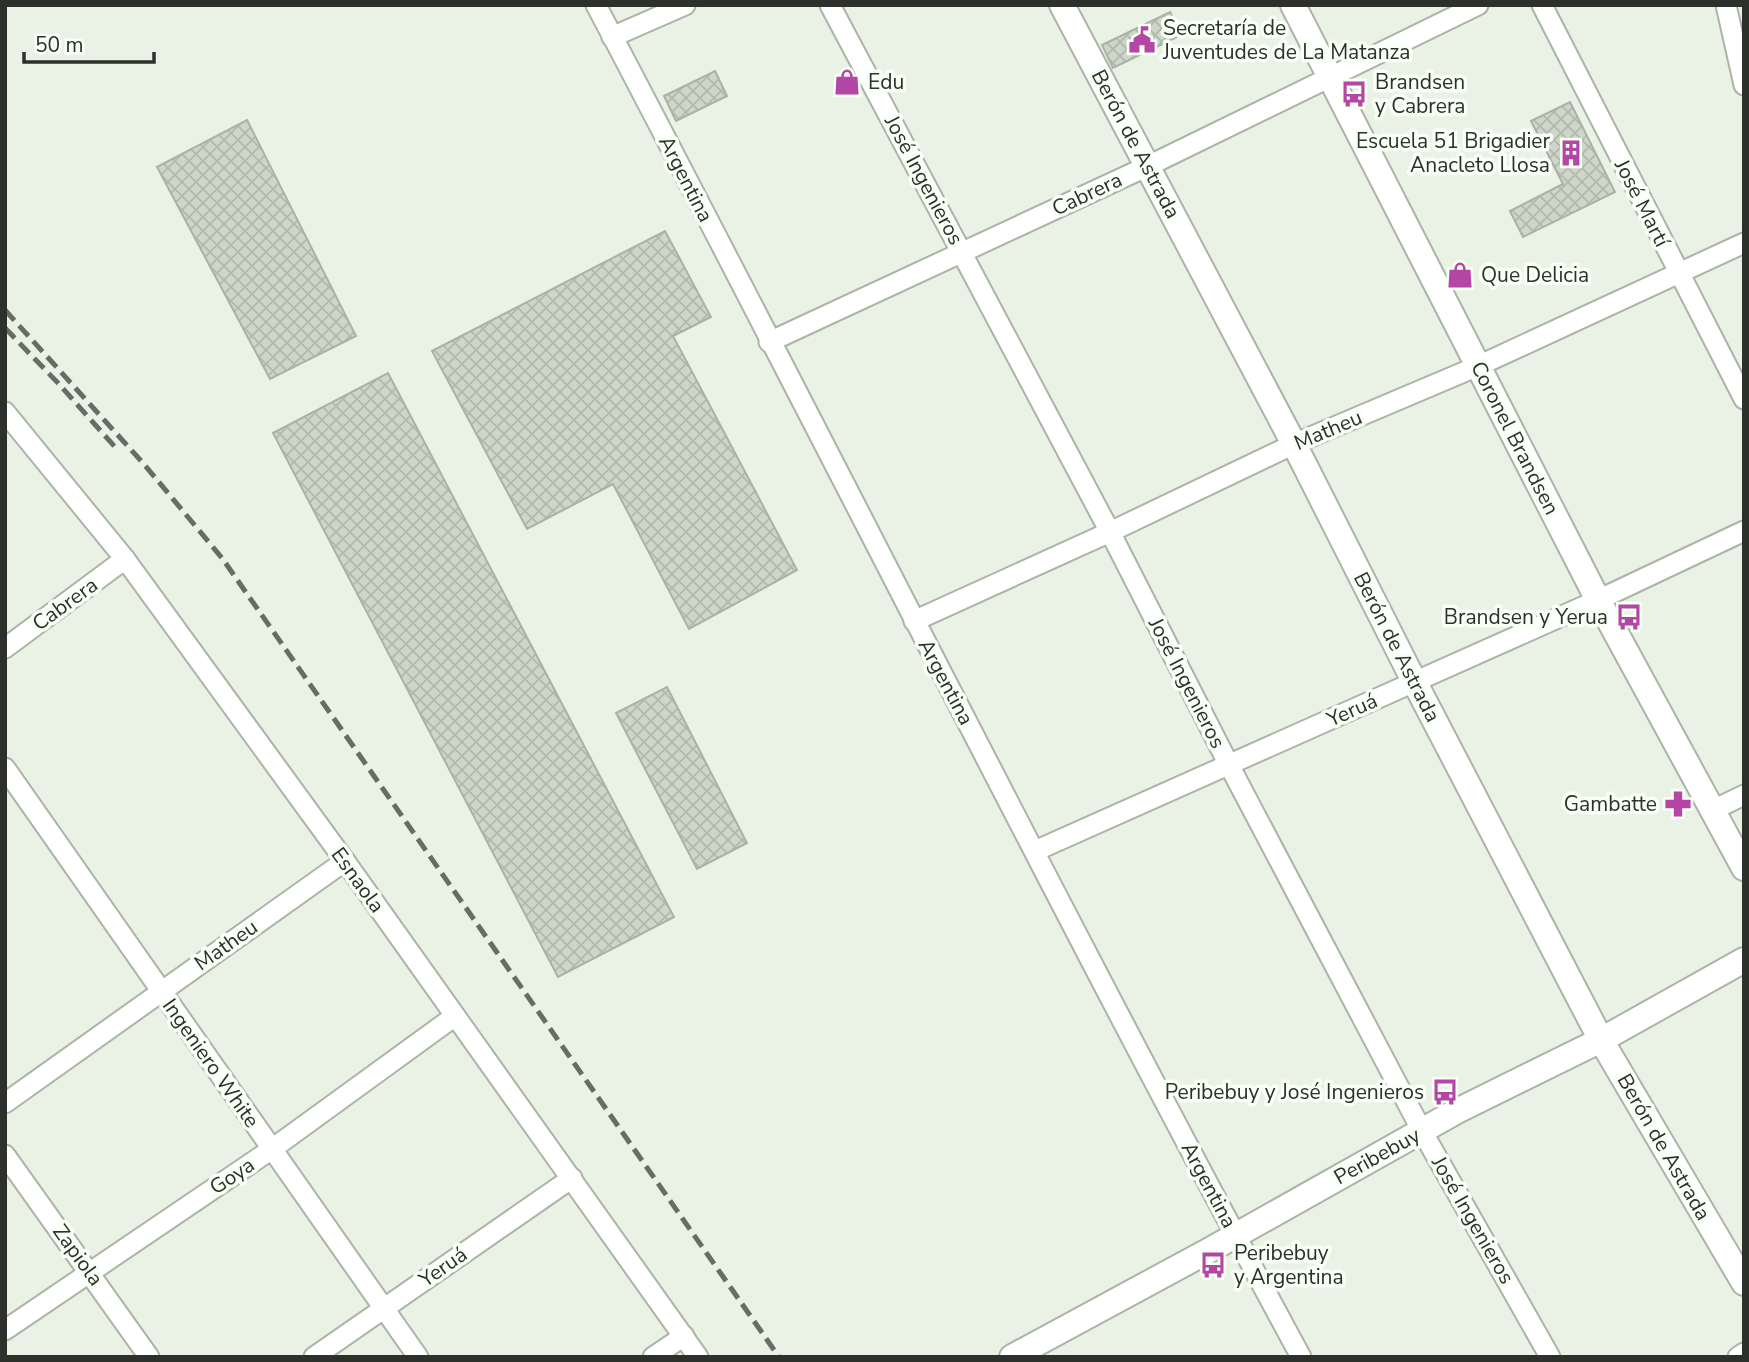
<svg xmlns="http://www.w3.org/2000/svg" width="1749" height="1362" font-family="'Nunito Sans',sans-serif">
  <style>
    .building { fill: url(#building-cross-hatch); stroke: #aab1a5; stroke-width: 2 }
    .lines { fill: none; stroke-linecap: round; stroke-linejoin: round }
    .minor-casing { stroke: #acb3a7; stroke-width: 23 }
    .tertiary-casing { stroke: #acb3a7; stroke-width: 28 }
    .minor { stroke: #fff; stroke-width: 19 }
    .tertiary { stroke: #fff; stroke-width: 24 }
    .rail { stroke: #676c64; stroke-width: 5; stroke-dasharray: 14 7; stroke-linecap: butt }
    .labels { text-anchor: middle; stroke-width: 7; stroke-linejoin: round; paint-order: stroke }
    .poi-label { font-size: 21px; fill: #2d302b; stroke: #f8fff4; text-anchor: start }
    .street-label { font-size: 21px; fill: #2d302b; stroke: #f8fff4 }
  </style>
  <defs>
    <pattern id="building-cross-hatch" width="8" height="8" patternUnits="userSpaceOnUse" patternTransform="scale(1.75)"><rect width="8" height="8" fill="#ced6c9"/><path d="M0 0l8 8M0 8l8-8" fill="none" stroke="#b1b8ad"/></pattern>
  </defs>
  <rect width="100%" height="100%" fill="#eaf2e5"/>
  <!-- building -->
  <g class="building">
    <polygon points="1170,12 1181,35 1113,68 1102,45"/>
    <polygon points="715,71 727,96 676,121 664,96"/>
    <polygon points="1570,102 1615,192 1523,237 1510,211 1563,184 1531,121"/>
    <polygon points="247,120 356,336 270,379 157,167"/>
    <polygon points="665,231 711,317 673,336 797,570 689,629 613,484 527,529 432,351"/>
    <polygon points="388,373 674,917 558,977 273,433"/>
    <polygon points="667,687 747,843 697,869 616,713"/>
  </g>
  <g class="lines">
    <!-- minor casing -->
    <g class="minor-casing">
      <g id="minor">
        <path d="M596,5c237,450 463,905 705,1352"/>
        <polyline points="830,5 1110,532 1229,765 1422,1131 1550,1357"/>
        <polyline points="1542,5 1744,399"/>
        <polyline points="1726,5 1744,85"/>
        <polyline points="612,37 685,5"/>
        <polyline points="769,342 1148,166 1478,5"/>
        <polyline points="5,412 125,559 345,861 698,1357"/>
        <polyline points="914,621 1110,532 1294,444 1478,366 1744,243"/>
        <polyline points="5,648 125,559"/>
        <polyline points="5,768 418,1357"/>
        <polyline points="1713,810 1744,795"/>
        <polyline points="1035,851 1598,600 1744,531"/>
        <polyline points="5,1103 345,861"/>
        <polyline points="5,1155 149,1357"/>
        <polyline points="5,1330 272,1149 455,1016"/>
        <polyline points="314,1357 572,1178"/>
        <polyline points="653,1357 684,1336"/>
        <polyline points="1738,1357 1744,1353"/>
      </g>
    </g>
    <!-- tertiary casing -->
    <g class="tertiary-casing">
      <g id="tertiary">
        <polyline points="1062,5 1294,444 1414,681 1601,1040 1744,1283"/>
        <polyline points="1293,5 1598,600 1744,868"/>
        <polyline points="1012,1357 1208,1251 1457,1111 1601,1040 1744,960"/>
      </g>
    </g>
    <!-- minor -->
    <use href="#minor" class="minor"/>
    <!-- tertiary -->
    <use href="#tertiary" class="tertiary"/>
    <!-- rail -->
    <g class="rail">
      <polyline points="5,310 143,463 222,558 779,1357"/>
      <polyline points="5,328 58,383 115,447"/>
    </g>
  </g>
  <!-- icons -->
  <defs>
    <g id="civic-bare" transform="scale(2.1)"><path d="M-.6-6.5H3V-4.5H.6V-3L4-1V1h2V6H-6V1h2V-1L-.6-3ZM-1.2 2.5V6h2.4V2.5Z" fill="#b447a5" stroke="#f8fff4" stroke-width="2.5" paint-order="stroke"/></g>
    <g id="shop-bare" transform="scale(2.1)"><path d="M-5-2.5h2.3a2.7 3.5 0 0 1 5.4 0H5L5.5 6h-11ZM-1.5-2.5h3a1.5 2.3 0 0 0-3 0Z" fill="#b447a5" stroke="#f8fff4" stroke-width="2.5" paint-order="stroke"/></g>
    <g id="bus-bare" transform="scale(2.1)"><path d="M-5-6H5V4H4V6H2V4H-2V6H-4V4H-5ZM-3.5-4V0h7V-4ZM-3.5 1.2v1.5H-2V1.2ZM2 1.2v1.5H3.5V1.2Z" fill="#b447a5" stroke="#f8fff4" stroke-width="2.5" paint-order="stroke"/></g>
    <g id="building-bare" transform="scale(2.1)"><path d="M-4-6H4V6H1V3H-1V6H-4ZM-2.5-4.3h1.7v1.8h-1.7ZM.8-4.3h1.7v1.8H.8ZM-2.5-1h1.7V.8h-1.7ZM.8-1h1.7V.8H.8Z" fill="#b447a5" stroke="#f8fff4" stroke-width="2.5" paint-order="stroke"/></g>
    <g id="pharmacy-bare" transform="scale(2.1)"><path d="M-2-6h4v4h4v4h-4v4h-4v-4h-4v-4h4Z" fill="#b447a5" stroke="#f8fff4" stroke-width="2.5" paint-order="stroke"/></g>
  </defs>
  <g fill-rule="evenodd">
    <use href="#civic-bare" x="1142" y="40"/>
    <use href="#shop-bare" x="847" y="82"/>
    <use href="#bus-bare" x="1354" y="94"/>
    <use href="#building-bare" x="1571" y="153"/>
    <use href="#shop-bare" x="1460" y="275"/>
    <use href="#bus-bare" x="1629" y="617"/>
    <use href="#pharmacy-bare" x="1678" y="804"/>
    <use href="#bus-bare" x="1445" y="1092"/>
    <use href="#bus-bare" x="1213" y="1265"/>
  </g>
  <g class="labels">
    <!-- poi labels -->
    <g class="poi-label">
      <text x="1163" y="35">Secretaría de<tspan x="1163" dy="24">Juventudes de La Matanza</tspan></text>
      <text x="868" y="89">Edu</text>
      <text x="1375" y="89">Brandsen<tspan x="1375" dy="24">y Cabrera</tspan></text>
      <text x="1550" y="148" text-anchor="end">Escuela 51 Brigadier<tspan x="1550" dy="24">Anacleto Llosa</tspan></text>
      <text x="1481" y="282">Que Delicia</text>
      <text x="1608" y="624" text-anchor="end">Brandsen y Yerua</text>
      <text x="1657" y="811" text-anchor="end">Gambatte</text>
      <text x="1424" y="1099" text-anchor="end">Peribebuy y José Ingenieros</text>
      <text x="1234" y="1260">Peribebuy<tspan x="1234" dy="24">y Argentina</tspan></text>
    </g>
    <!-- street labels -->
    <g class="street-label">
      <text transform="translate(1136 144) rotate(62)" y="7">Berón de Astrada</text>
      <text transform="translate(686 179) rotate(63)" y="7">Argentina</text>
      <text transform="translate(924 180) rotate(62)" y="7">José Ingenieros</text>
      <text transform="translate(1087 194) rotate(-25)" y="7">Cabrera</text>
      <text transform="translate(1642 203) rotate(63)" y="7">José Martí</text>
      <text transform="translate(1328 430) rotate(-23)" y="7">Matheu</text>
      <text transform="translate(1515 438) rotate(63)" y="7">Coronel Brandsen</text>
      <text transform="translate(65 604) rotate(-36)" y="7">Cabrera</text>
      <text transform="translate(1397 647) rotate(63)" y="7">Berón de Astrada</text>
      <text transform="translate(946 682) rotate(62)" y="7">Argentina</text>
      <text transform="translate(1187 683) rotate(63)" y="7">José Ingenieros</text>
      <text transform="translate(1352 710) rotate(-24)" y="7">Yeruá</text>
      <text transform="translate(358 880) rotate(54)" y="7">Esnaola</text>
      <text transform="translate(226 945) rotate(-35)" y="7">Matheu</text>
      <text transform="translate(211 1063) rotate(55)" y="7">Ingeniero White</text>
      <text transform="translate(1664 1147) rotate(60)" y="7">Berón de Astrada</text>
      <text transform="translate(1377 1156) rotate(-29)" y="7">Peribebuy</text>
      <text transform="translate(232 1176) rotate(-34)" y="7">Goya</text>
      <text transform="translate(1209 1185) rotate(62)" y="7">Argentina</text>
      <text transform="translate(1473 1220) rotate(60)" y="7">José Ingenieros</text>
      <text transform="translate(78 1255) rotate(54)" y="7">Zapiola</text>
      <text transform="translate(443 1267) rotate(-35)" y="7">Yeruá</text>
    </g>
  </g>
  <!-- border -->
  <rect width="1749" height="1362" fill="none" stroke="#2d302b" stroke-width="14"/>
  <!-- scale -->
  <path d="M24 52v10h130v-10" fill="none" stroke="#2d302b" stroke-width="3.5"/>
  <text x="35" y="52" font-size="21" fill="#2d302b" stroke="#f8fff4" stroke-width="5" paint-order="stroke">50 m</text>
</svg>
